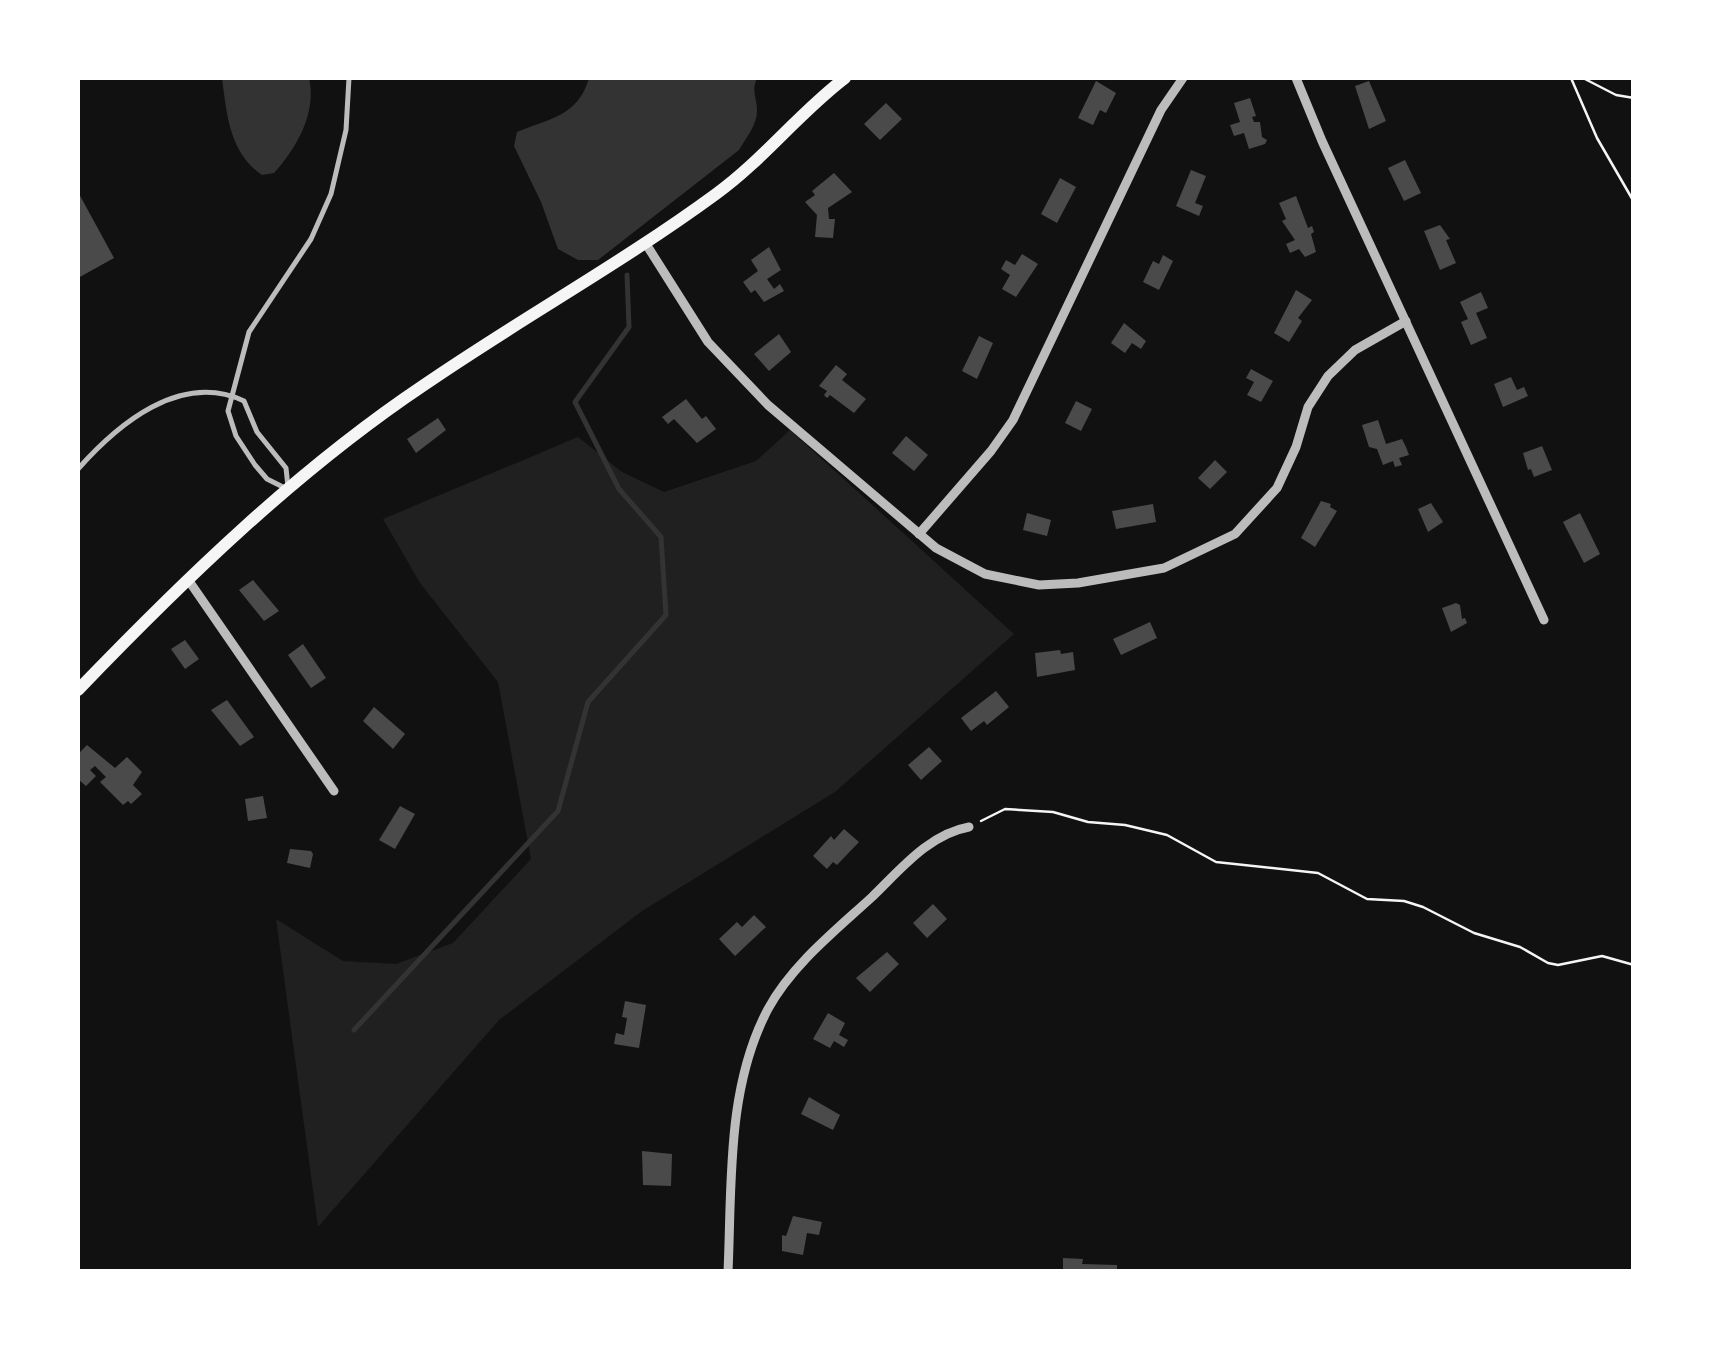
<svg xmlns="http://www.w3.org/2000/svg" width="1711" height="1349" font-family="Jost,sans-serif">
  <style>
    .green { fill: #202020 }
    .water { fill: #333 }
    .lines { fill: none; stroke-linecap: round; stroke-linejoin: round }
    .stream { stroke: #333; stroke-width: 5 }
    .building { fill: #4a4a4a }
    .path { stroke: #f5f5f5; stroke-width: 2.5 }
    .service { stroke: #bcbcbc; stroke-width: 5 }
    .minor { stroke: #bcbcbc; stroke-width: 9 }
    .secondary { stroke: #f5f5f5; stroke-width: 12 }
  </style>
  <rect width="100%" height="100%" fill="#111"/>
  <!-- green -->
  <polygon class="green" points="790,430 1014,634 835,792 642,911 499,1020 318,1227 276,919 343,961 396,964 453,943 531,859 498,682 420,583 383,519 578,437 622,472 664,492 756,461"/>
  <!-- water -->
  <g class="water">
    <path d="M222,78h87c8,34 -12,70 -35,95l-12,2c-33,-23 -35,-60 -40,-97z"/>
    <path d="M589,78h168c-6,14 0,19 0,33 0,14 -11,27 -18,39l-141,110h-20l-20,-11 -17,-47 -27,-56 3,-14c34,-14 61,-16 72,-54z"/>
  </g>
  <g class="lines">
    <!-- stream -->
    <polyline class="stream" points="354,1030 558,811 588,702 666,615 661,537 619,489 575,402 629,327 627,275"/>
  </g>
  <!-- building -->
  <g class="building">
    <polygon points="1096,81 1116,93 1106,113 1100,110 1093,125 1078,118"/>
    <polygon points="1369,81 1386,121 1369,129 1355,86"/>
    <polygon points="1250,98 1256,116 1252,117 1254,122 1260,122 1262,137 1267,140 1265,144 1249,149 1244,133 1234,136 1230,125 1240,122 1234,103"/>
    <polygon points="886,103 902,119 880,140 864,124"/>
    <polygon points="1405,160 1421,193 1404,201 1388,168"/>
    <polygon points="1191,170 1206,176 1195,203 1203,206 1199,216 1176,206"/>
    <polygon points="834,173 852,192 828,208 829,219 835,219 833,238 815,237 817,215 805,202 815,195 812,191"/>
    <polygon points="1060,178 1076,187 1057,223 1041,214"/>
    <polygon points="78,192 114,258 78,278"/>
    <polygon points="1296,196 1308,228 1312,226 1314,232 1311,234 1316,252 1305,257 1299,249 1290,253 1286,244 1295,240 1282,221 1286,219 1279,203"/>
    <polygon points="1440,225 1450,239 1446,240 1456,263 1440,270 1424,231"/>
    <polygon points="769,247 781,270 767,279 774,289 780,284 784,291 764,302 755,290 751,293 743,282 758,271 751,260"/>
    <polygon points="1022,254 1038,264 1016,297 1002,289 1010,275 1001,269 1006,260 1015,265"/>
    <polygon points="1163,255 1173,261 1159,290 1143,282 1153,261 1159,264"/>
    <polygon points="1296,290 1312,300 1298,318 1302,321 1289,342 1274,333"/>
    <polygon points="1481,292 1488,308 1476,313 1487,338 1471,345 1461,322 1468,319 1460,302"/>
    <polygon points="1124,323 1146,341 1141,349 1132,343 1125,353 1111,343"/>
    <polygon points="779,334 791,352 769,371 754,354"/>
    <polygon points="979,336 993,343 977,379 962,371"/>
    <polygon points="836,365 847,374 842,380 866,399 854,413 830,395 827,398 824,395 827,391 819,386"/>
    <polygon points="1251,369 1273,381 1261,402 1247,395 1254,382 1246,378"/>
    <polygon points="1511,377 1517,390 1524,387 1528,396 1503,407 1494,384"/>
    <polygon points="686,399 702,419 706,416 716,429 697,443 674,419 668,424 662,417"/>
    <polygon points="1076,401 1092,409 1081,431 1065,423"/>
    <polygon points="438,418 446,430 416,453 407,439"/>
    <polygon points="1378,420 1386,444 1402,439 1406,447 1409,455 1399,458 1402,465 1395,467 1393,461 1383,465 1377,449 1369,447 1362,425"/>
    <polygon points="906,436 928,455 914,471 892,453"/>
    <polygon points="1542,446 1552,470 1534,477 1531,469 1528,470 1523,453"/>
    <polygon points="1215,460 1227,472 1210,489 1198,478"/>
    <polygon points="1321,501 1331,504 1330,507 1337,511 1315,547 1301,538"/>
    <polygon points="1431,503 1443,522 1428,532 1418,509"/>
    <polygon points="1153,504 1156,522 1116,529 1112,511"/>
    <polygon points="1027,513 1051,520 1047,536 1023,530"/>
    <polygon points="1580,513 1600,554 1584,563 1563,522"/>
    <polygon points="253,580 279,611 264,621 239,590"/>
    <polygon points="1456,603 1460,605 1462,619 1465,618 1467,623 1451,632 1442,608"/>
    <polygon points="1150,622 1157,638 1121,655 1113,639"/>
    <polygon points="185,640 199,659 185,669 171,649"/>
    <polygon points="303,644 326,678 311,688 288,655"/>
    <polygon points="1060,650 1061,654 1073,652 1075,670 1037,677 1035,653"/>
    <polygon points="996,691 1009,707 987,725 984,721 971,731 961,718"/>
    <polygon points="227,700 254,737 240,746 211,710"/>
    <polygon points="374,707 405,734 393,749 363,721"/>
    <polygon points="87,745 115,768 127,757 142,772 133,785 142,794 131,804 128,801 123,805 100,782 106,777 95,766 90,770 96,776 86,786 79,780 78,754"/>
    <polygon points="929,747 942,761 921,780 908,765"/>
    <polygon points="263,796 267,818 248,821 245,799"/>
    <polygon points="400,806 415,814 395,849 379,840"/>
    <polygon points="844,829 859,842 837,865 833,862 827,869 813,856 831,836 834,840"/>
    <polygon points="290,849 311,851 313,854 310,868 287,863"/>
    <polygon points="933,904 947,919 927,938 913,923"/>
    <polygon points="754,915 766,927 735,956 719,939 737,922 742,927"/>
    <polygon points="887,952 899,964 870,992 856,978"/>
    <polygon points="625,1001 646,1005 639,1048 614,1044 616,1033 624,1035 627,1018 622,1017"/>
    <polygon points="828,1013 845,1023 839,1035 848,1040 844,1047 834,1041 830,1048 813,1039"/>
    <polygon points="809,1097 840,1115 833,1130 801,1114"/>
    <polygon points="642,1151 672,1154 671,1186 643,1185"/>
    <polygon points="793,1216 822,1222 819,1235 807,1233 803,1255 782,1251 782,1235 786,1236"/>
    <polygon points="1063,1258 1083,1259 1082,1264 1117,1265 1117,1272 1063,1272"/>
  </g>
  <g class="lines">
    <!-- path -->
    <g class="path">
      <polyline points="1571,78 1597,138 1634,202"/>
      <polyline points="1583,78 1616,95 1634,98"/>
      <polyline points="981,821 1005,809 1053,812 1088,822 1125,825 1167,835 1216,862 1318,873 1367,899 1404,901 1423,907 1474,933 1520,947 1548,963 1558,965 1602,956 1634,965"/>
    </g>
    <!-- service -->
    <g class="service">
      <path d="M78,469c39,-44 102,-98 166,-68l13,31 29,36 2,19"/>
      <polyline points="285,488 267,479 255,465 236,436 228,411 249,332 311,239 331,194 346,130 349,78"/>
    </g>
    <!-- minor -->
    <g class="minor">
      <polyline points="1296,78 1322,141 1544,620"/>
      <polyline points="646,244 708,342 768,405 936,548 985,574 1039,585 1078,583 1164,568 1235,534 1277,488 1296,447 1308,407 1328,376 1355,350 1406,321"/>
      <polyline points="919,534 991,451 1013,420 1161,110 1183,78"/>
      <polyline points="189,581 334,791"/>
      <path d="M728,1272c4,-87 -2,-184 40,-263 24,-44 67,-78 104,-112 28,-27 57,-63 97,-70"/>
    </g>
    <!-- secondary -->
    <path class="secondary" d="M78,690c106,-110 219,-220 346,-305 96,-66 198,-122 292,-191 47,-34 83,-81 129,-116"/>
  </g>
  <!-- border -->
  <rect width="1711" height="1349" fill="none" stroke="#ffffff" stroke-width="160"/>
</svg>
